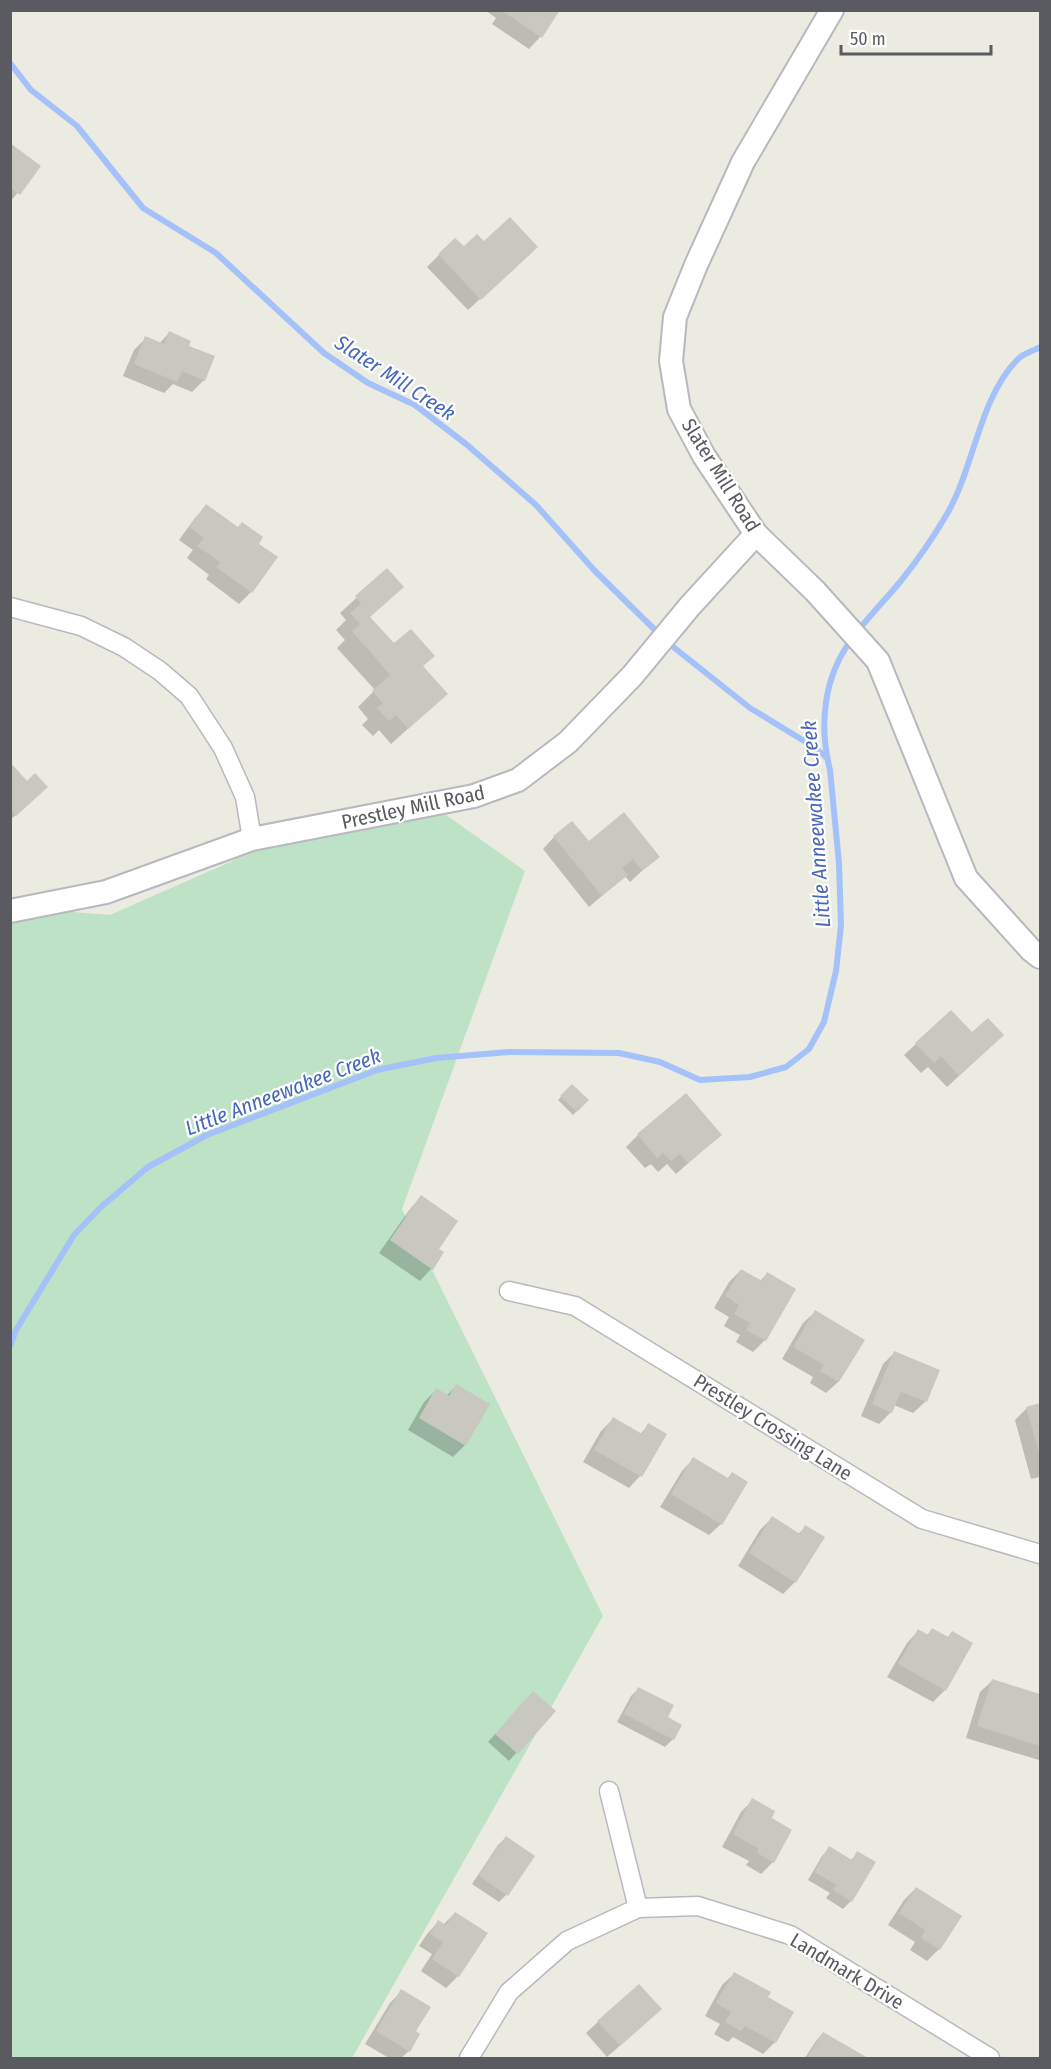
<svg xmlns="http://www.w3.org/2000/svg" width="1051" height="2069" font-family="'Fira Sans Condensed',sans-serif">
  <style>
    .green { fill: #bee2c6 }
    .shadow { fill: #0003 }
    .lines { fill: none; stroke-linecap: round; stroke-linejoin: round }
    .stream { stroke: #a4c1f9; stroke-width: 6 }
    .building { fill: #c8c8c0 }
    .minor-casing { stroke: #b8b9bf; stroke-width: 21 }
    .tertiary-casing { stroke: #b8b9bf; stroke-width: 26 }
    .minor { stroke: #fff; stroke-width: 18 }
    .tertiary { stroke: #fff; stroke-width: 22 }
    .labels { text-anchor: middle; stroke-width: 4.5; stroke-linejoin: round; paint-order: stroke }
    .street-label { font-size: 20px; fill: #595b61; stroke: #fff }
    .water-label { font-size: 21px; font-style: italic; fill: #4967b9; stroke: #fff }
  </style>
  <rect width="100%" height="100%" fill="#ebebe1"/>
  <!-- green -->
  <polygon class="green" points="432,805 525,871 402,1209 603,1616 352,2058 11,2058 10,907 110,915 273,843"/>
  <!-- shadow -->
  <g class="shadow">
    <polygon points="485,10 559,10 540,37 529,49 492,24 496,18"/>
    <polygon points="10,145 39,167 10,202"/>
    <polygon points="484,243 524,259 468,310 427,267 439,255"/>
    <polygon points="169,333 187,346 204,380 192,392 173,384 164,393 123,376 134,350 146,338 159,344"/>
    <polygon points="206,506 256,544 251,592 239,604 206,579 209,575 187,558 193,550 179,540 195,518"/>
    <polygon points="387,570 369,618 394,645 422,667 430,709 391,744 379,730 373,736 362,725 368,719 358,707 375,690 337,648 345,640 336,630 346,620 340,613"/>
    <polygon points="10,764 34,799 10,820"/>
    <polygon points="554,837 589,843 658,856 630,882 625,876 589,907 543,849"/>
    <polygon points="972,1034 990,1047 947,1087 928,1067 921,1073 904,1055 916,1044"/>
    <polygon points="572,1086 587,1100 573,1115 558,1100"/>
    <polygon points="638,1135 720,1135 676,1174 667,1164 658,1172 651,1164 645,1168 626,1147"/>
    <polygon points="421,1197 431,1269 420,1281 379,1253 410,1209"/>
    <polygon points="741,1270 760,1281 767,1274 794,1290 765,1340 753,1352 736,1342 740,1335 724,1326 729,1317 714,1308 729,1282"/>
    <polygon points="815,1312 863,1340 838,1382 826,1393 810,1383 813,1377 782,1359 803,1323"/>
    <polygon points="895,1352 938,1371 925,1402 913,1413 894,1405 891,1412 879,1424 861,1416 883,1364"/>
    <polygon points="456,1386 465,1445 453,1457 408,1430 424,1402 436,1390 446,1396"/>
    <polygon points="1040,1405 1040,1477 1031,1479 1015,1420 1027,1408"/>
    <polygon points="613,1419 639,1435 649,1425 665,1435 640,1476 629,1488 583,1462 601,1431"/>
    <polygon points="693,1459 727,1479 732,1474 721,1524 709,1535 660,1507 682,1471"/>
    <polygon points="772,1518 798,1534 806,1527 823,1538 795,1582 783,1594 738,1566 760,1530"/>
    <polygon points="932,1630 945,1690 933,1702 887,1677 907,1643 918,1631 926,1636"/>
    <polygon points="992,1681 1040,1695 1040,1706 1038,1716 1040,1717 1039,1760 966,1738 980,1692"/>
    <polygon points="638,1689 666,1718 680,1725 673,1739 665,1747 617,1722 631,1696"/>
    <polygon points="525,1701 553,1712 509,1761 488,1742"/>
    <polygon points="753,1800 773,1862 761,1874 746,1865 749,1861 722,1847 741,1812"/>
    <polygon points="506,1838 506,1895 499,1902 472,1884 498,1845"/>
    <polygon points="830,1848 851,1860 858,1853 851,1901 843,1909 826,1898 830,1893 808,1880 822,1856"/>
    <polygon points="916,1888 939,1949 927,1961 910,1950 915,1942 888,1925 904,1900"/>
    <polygon points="455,1913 458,1976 446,1988 421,1971 432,1954 419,1946 427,1934 438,1922 443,1925"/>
    <polygon points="734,1974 766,1998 775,2042 763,2054 733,2037 728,2042 714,2034 720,2024 705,2016 722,1985"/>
    <polygon points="402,1991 414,2032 409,2051 401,2058 389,2058 365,2044 390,2003"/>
    <polygon points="648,2021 607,2057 586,2033 598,2022"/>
    <polygon points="823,2033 865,2058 805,2058 816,2041"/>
  </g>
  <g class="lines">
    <!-- stream -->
    <g class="stream">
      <polyline points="10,63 31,90 77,126 143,208 216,253 324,353 368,383 415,405 466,444 536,505 594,570 660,635"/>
      <path d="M858,631c13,-17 28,-32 42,-49 17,-21 33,-44 47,-68 27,-46 32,-115 70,-154 5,-6 16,-9 23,-13"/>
      <polyline points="667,642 750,708 814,747 827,758"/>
      <path d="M10,1346l6,-16 58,-95 27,-28 47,-40 59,-32 170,-65 59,-12 73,-6 110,1 41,9 40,18 50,-3 36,-10 23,-18 15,-27 12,-51 5,-46 -2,-62 -9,-93c-11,-44 -7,-93 22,-131"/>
    </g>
  </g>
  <!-- building -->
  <g class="building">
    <polygon points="501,10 560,10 542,38"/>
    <polygon points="10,143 41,166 20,195 10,188"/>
    <polygon points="510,217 538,247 481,300 438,254 455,238 464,246 477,234 484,241"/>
    <polygon points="169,331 191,341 189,346 215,356 205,381 182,371 177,382 134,364 145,336 164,344"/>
    <polygon points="206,504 238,527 242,522 263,537 259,544 278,557 252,593 216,567 220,562 197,546 204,538 189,527"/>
    <polygon points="387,568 404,587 370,617 394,643 411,629 435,656 423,666 448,694 408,729 396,715 389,721 377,708 383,703 372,691 390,675 352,631 360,624 350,613 361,604 355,596"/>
    <polygon points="10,762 27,781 35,773 48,787 16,816 10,810"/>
    <polygon points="624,812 660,857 642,871 633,859 622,868 628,875 602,896 553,836 572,821 589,841"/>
    <polygon points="951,1010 972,1032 988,1018 1004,1035 959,1076 941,1056 934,1063 915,1043"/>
    <polygon points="572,1084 589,1100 577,1112 560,1096"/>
    <polygon points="686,1093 722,1135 688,1163 680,1154 671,1161 663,1153 657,1158 637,1134"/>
    <polygon points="421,1195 458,1221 439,1249 444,1252 433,1270 390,1240"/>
    <polygon points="741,1269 762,1281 767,1272 796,1289 766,1341 746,1330 750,1323 734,1314 739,1305 725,1296"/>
    <polygon points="815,1310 865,1340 839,1382 820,1371 824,1365 793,1347"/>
    <polygon points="894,1351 940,1370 927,1402 901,1392 892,1413 872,1404"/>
    <polygon points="456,1384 490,1404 466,1446 419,1418 436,1388 449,1396"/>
    <polygon points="1040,1403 1040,1456 1026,1407"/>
    <polygon points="613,1417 642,1434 648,1423 667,1434 642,1477 594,1450"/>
    <polygon points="693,1457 728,1478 732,1472 748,1482 722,1525 671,1494"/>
    <polygon points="772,1516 800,1534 805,1525 825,1537 796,1583 749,1553"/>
    <polygon points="932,1628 948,1637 952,1631 973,1643 946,1691 898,1664 918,1629 928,1635"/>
    <polygon points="992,1679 1040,1694 1040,1746 977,1726"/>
    <polygon points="638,1687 674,1705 668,1717 682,1725 674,1740 624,1714"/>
    <polygon points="533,1691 556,1711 518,1754 495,1734"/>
    <polygon points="752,1798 775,1811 772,1818 792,1830 774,1863 757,1853 759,1849 733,1834"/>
    <polygon points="506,1836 535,1856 508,1896 478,1875"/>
    <polygon points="829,1846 852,1860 857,1851 876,1862 852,1902 833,1890 837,1885 814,1872"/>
    <polygon points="916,1887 962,1916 940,1950 921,1938 925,1930 899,1913"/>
    <polygon points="455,1912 488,1933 459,1977 432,1959 443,1942 430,1934 438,1920 446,1925"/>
    <polygon points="734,1972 771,1992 768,1997 794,2012 776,2043 745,2026 741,2031 725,2022 731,2012 716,2003"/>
    <polygon points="639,1984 662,2009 620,2046 597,2021"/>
    <polygon points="401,1989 431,2007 416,2031 420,2034 410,2052 376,2031"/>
    <polygon points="823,2032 868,2058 807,2058"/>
  </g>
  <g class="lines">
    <!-- minor casing -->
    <g class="minor-casing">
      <g id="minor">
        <polyline points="10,607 81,626 124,647 160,671 189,696 223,748 245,797 252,839"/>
        <polyline points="509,1291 575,1306 922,1519 1040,1554"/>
        <polyline points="609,1791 638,1908"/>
        <polyline points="469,2058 509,1992 567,1941 638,1908 698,1906 790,1935 990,2058"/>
      </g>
    </g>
    <!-- tertiary casing -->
    <g class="tertiary-casing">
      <g id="tertiary">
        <polyline points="832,10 743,162 696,265 675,317 671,361 679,409 704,456 756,534 815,591 878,661 966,878 1031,950 1040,957"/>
        <polyline points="10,911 106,892 252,839 474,796 518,780 568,742 632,676 690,606 756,534"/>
      </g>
    </g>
    <!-- minor -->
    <use href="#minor" class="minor"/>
    <!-- tertiary -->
    <use href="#tertiary" class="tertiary"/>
  </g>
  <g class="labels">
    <!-- street labels -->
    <g class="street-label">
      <text transform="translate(721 475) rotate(58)" y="7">Slater Mill Road</text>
      <text transform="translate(413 807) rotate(-12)" y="7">Prestley Mill Road</text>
      <text transform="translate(773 1427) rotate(32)" y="7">Prestley Crossing Lane</text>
      <text transform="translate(847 1971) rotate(31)" y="7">Landmark Drive</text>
    </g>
    <!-- water labels -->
    <g class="water-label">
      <text transform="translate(395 378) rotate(33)" y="7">Slater Mill Creek</text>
      <text transform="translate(816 824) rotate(-94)" y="7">Little Anneewakee Creek</text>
      <text transform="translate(283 1092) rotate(-21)" y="7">Little Anneewakee Creek</text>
    </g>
  </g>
  <!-- border -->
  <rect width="1051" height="2069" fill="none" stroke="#595b61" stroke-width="24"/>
  <!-- scale -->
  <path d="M841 45v9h150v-9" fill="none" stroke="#595b61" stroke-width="3"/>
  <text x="850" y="45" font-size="18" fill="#595b61" stroke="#ffffff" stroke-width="4.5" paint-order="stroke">50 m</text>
</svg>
